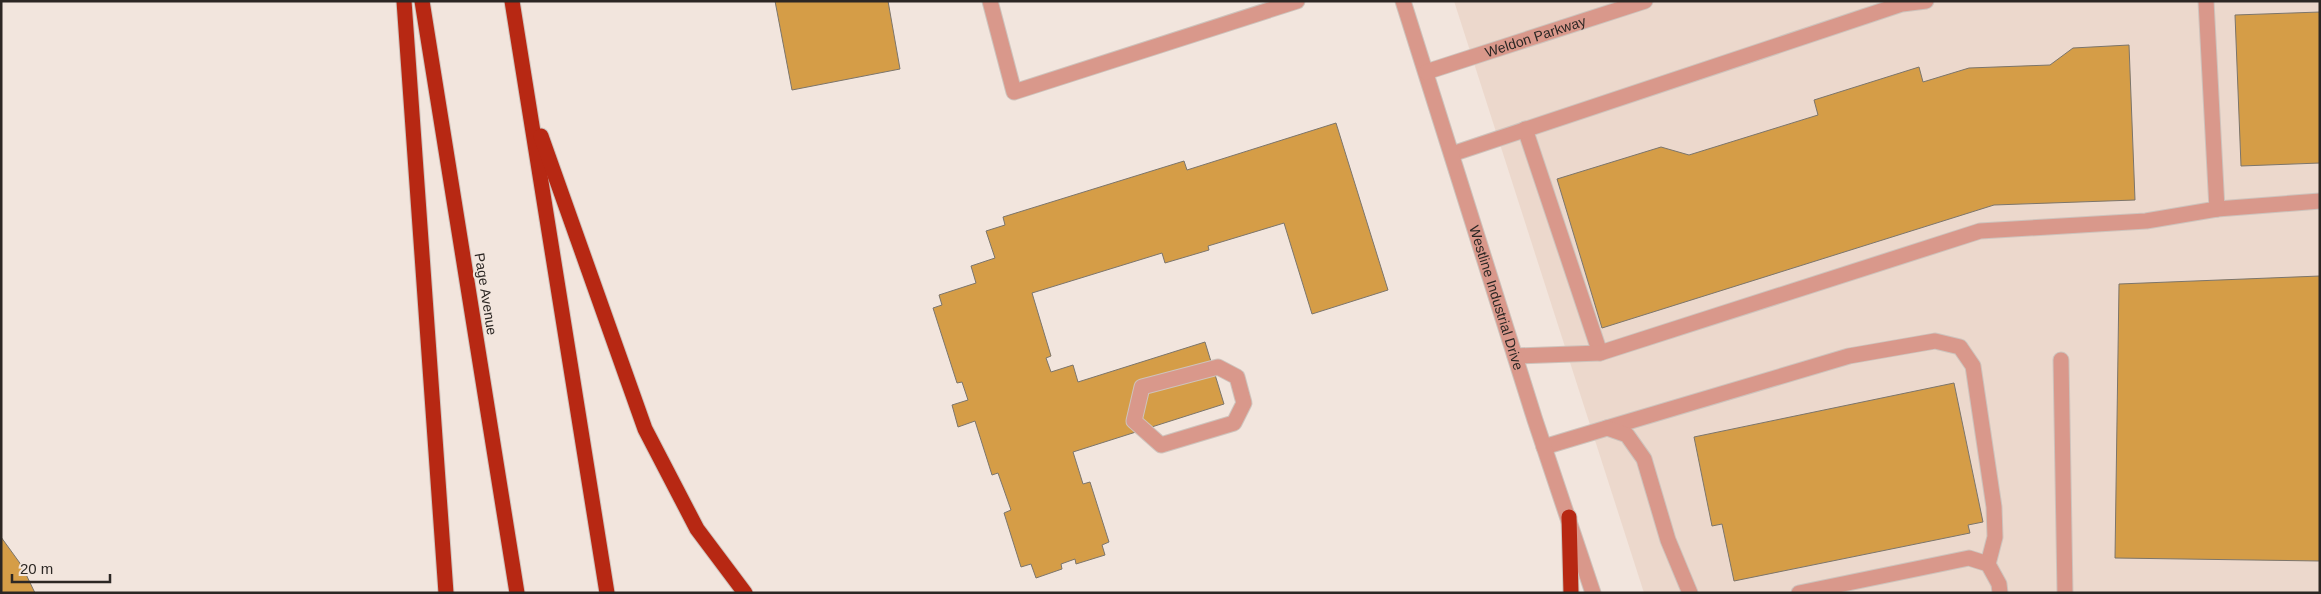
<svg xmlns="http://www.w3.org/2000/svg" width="2321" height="594" font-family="Helvetica,sans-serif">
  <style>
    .built { fill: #ecd8cc }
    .building { fill: #d59d47; stroke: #7c756b }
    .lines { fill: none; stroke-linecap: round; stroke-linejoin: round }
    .service-casing { stroke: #cec3bc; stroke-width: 17 }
    .tertiary-casing { stroke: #cec3bc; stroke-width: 17 }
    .motorway-casing { stroke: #cec3bc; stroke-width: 17 }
    .service { stroke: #d9988b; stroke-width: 15 }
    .tertiary { stroke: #d9988b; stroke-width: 15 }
    .motorway { stroke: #b72813; stroke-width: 15 }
    .labels { text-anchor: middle; stroke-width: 4; stroke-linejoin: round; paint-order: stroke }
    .street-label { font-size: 14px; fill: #2c2724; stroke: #f2e5dd }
  </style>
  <rect width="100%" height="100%" fill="#f2e5dd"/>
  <!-- built -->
  <polygon class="built" points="1454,1 2320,1 2320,593 1644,593"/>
  <!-- building -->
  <g class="building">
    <polygon points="775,1 888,1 900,69 792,90"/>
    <polygon points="2320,12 2320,163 2241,166 2235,15"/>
    <polygon points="2129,45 2135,200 1994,205 1602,328 1557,179 1661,147 1689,155 1818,115 1814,100 1919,67 1923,82 1969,68 2050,65 2073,48"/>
    <polygon points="1336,123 1388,290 1312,314 1284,223 1208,246 1209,250 1165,263 1162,253 1032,293 1051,356 1046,358 1051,372 1073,365 1078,382 1205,342 1224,404 1073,452 1083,484 1090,482 1109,542 1102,545 1105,555 1076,564 1075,559 1061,564 1062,569 1036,578 1031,564 1021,567 1004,513 1011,510 998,473 992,475 975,421 958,427 952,405 968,400 962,382 957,383 933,308 942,305 939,295 976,283 971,266 995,258 986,231 1005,225 1003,217 1184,161 1187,170"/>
    <polygon points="2320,276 2320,561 2115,558 2119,284"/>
    <polygon points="1954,383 1983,522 1968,525 1970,533 1734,581 1722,524 1712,526 1694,437"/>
    <polygon points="1,537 22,566 35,593 1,593"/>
  </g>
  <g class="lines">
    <!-- service casing -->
    <g class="service-casing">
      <g id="service">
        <polyline points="990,1 1014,92 1297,1"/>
        <polyline points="1525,129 1600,353"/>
        <polyline points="1452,154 1902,4 1926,1"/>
        <polyline points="2217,209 2320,201"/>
        <polyline points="1515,356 1600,353 1980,231 2146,221 2217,209 2206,1"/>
        <polyline points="2061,360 2065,593"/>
        <polygon points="1218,367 1237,377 1244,403 1234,423 1161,445 1134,421 1142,387"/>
        <polyline points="1607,428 1849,356 1935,341 1960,347 1973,366 1994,507 1995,537 1988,564"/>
        <polyline points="1544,447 1607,428 1627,435 1644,459 1668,540 1690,593"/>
        <polyline points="1799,593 1969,558 1988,564 1999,584 2000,593"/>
      </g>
    </g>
    <!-- tertiary casing -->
    <g class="tertiary-casing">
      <g id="tertiary">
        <path id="s1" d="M1403,1l132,419 58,173"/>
        <path id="s2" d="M1426,72l219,-71"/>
      </g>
    </g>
    <!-- motorway casing -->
    <g class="motorway-casing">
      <g id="motorway">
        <polyline points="404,1 446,593"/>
        <polyline points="422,1 517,593"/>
        <polyline points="512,1 607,593"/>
        <polyline points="541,136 645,429 697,529 745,593"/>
        <polyline points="1569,517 1571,593"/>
      </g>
    </g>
    <!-- service -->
    <use href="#service" class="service"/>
    <!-- tertiary -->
    <use href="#tertiary" class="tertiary"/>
    <!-- motorway -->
    <use href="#motorway" class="motorway"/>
  </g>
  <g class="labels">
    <!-- street labels -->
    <g class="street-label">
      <text dy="5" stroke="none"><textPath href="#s2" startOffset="115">Weldon Parkway</textPath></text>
      <text transform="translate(486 294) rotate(81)" y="5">Page Avenue</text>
      <text dy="5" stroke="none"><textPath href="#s1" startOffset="311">Westline Industrial Drive</textPath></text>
    </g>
  </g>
  <!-- border -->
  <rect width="2321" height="594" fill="none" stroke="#2c2724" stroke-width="5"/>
  <!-- scale -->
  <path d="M12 574v8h98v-8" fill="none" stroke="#2c2724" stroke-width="2.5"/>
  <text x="20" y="574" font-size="15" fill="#2c2724" stroke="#f2e5dd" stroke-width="4" paint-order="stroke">20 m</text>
</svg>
